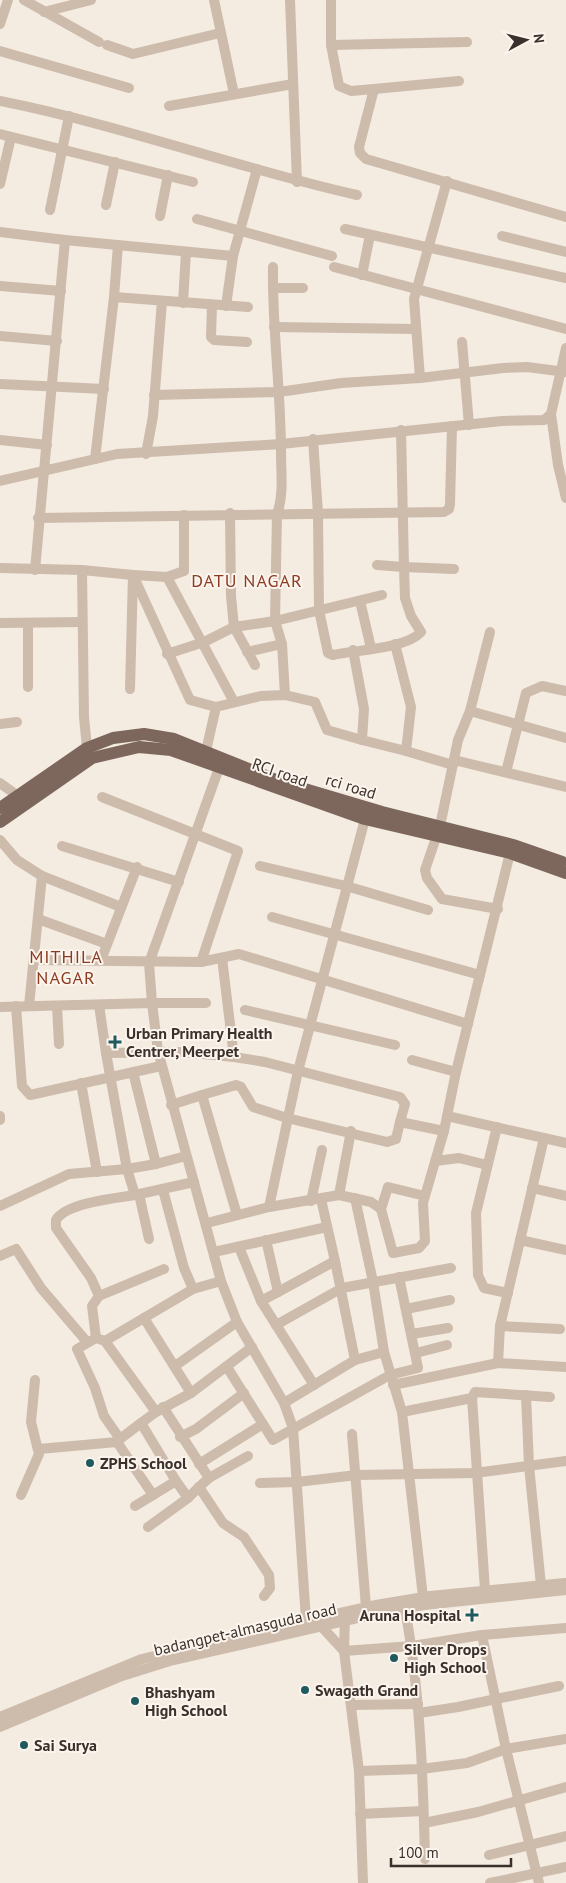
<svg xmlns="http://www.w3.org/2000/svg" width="566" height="1883" font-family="'PT Sans',sans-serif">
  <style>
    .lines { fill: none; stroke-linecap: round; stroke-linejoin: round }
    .minor { stroke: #cdbbac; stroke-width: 10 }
    .major { stroke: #7d675c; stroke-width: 12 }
    .poi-dot { fill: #1f5a5e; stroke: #fbf5ee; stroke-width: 2 }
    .labels { text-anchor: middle; stroke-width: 4; stroke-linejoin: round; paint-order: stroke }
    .street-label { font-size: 16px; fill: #3b302b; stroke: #fbf5ee }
    .poi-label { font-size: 16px; font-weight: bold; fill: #3b302b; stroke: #fbf5ee; text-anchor: start }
    .neighbourhood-label { font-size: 18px; letter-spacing: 1px; fill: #8c3b22; stroke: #fbf5ee }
  </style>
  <rect width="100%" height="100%" fill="#f4ebe1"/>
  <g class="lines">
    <!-- minor -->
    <g class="minor">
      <polyline points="24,0 99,42"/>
      <polyline points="214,0 234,94"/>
      <polyline points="290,0 297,182"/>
      <polyline points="331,0 331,45 339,86 351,91 374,89 359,147 360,153 366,159 566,217"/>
      <polyline points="44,12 91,0"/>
      <polyline points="0,24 8,0"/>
      <polyline points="107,45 133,54 220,33"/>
      <polyline points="331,45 467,42"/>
      <polyline points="0,51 129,88"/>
      <polyline points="374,89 459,81"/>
      <path d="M0,101c121,24 237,67 357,94"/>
      <polyline points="169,106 293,84"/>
      <polyline points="0,134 193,182"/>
      <polyline points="0,184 11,137"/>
      <polyline points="106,205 115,162"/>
      <polyline points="50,210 69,116"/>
      <polyline points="160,216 168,175"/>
      <polyline points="197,219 332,256"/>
      <polyline points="345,229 566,278"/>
      <polyline points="0,232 65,240 233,256"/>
      <polyline points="502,236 566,252"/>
      <path d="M273,267c-1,62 8,124 8,186 0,20 3,42 -4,61l-2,107 7,23 3,51"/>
      <polyline points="334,267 566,329"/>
      <polyline points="362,275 370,235"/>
      <polyline points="0,286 61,291"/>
      <polyline points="273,288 303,288"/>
      <polyline points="114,297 248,307"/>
      <polyline points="183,303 186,252"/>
      <polyline points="212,305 211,337 214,340 247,342"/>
      <polyline points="226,306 233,256 257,169"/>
      <polyline points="274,327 416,329"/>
      <polyline points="0,336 57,341"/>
      <polyline points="462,342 469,425"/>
      <polyline points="420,378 414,299 447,181"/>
      <polyline points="0,384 104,389"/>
      <polyline points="154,395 279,392 341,383 420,378 503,368 527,367 566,372"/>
      <polyline points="551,414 558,465 566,498"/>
      <polyline points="401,430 404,567 454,569"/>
      <path d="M313,439l5,74 1,97 9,43 5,2c22,-5 73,-6 88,-23l-10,-16 -6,-18 -1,-31 -27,-2"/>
      <polyline points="0,440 47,445"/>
      <polyline points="146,454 153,416 162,301"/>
      <polyline points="95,459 114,297 118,245"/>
      <polyline points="0,481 117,454 281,444 502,421 544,420 551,414 566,348"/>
      <polyline points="230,513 231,596 234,627 275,621 382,595"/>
      <polyline points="38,518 444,512 449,509 450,504 452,426"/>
      <polyline points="0,568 82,570 133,575 190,700 216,707 261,696 285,695 315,702 327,730 362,740"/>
      <polyline points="35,570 65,240"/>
      <polyline points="82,570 84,717 87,748 89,753"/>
      <polyline points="167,577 234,702"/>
      <polyline points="360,601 371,648"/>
      <polyline points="0,623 82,622"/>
      <polyline points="395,644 411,707 406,751 453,765"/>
      <polyline points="353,650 364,709 362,740 406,751"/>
      <polyline points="247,652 282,644"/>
      <polyline points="167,654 204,642 234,627 255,665"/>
      <polyline points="28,687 28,623"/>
      <polyline points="130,689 133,575 167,577 184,571 184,515"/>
      <polyline points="470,711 490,632"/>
      <polyline points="0,724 17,722"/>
      <polyline points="206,751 216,707"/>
      <polyline points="454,760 566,787"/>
      <polyline points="506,772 526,693 542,686 566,691"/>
      <polyline points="0,783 18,796"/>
      <polyline points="102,797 238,851 201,962"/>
      <polyline points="0,840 17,860 42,876 121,907"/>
      <polyline points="62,846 179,882"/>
      <polyline points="260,866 346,886 428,910"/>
      <polyline points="498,909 442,899 427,878 425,870 440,826 458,740 470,711 566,738"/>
      <polyline points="272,917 480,975"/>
      <polyline points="38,919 107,944"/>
      <polyline points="222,958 234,1057"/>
      <polyline points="34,960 201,962 239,954 468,1024"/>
      <polyline points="101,960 137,867"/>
      <polyline points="206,1003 152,1003 149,963 219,768"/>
      <polyline points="99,1005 106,1053 183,1052 234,1057 265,1062 400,1097 405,1104 400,1122"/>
      <polyline points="16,1006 22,1086 30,1095 161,1066"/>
      <polyline points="29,1006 42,876"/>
      <polyline points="57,1006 59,1044"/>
      <polyline points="0,1007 152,1003 158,1051 221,1281 237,1322 284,1403 293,1428 306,1620"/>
      <polyline points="245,1010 395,1045"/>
      <polyline points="106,1053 127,1169 135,1195 194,1182"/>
      <polyline points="412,1060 456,1072"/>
      <polyline points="133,1072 156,1164"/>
      <polyline points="81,1083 97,1172"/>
      <polyline points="202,1095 236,1085 241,1087 253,1107 287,1118 387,1142 396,1139 400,1122 444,1131"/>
      <polyline points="171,1105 202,1095 237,1215"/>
      <polyline points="0,1116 0,1120"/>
      <polyline points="447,1116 566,1143"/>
      <polyline points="497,1127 476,1213 478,1275 484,1288 508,1293"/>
      <polyline points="435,1161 459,1158 487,1165"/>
      <polyline points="532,1188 566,1196"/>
      <polyline points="163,1190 184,1268 193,1289"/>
      <polyline points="139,1194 149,1239"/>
      <path d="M135,1195c-19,3 -69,8 -79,25v8l35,50 8,18 65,-27"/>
      <polyline points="339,1195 351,1131"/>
      <polyline points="425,1196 388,1187 381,1209 393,1253 419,1248 425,1241 423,1203 425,1196 444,1131 456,1072 510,853"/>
      <polyline points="355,1198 373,1282 384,1352 402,1412 423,1597"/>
      <polyline points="311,1201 322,1150"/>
      <polyline points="0,1206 69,1174 127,1169 156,1164 186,1156"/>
      <polyline points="269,1207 298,1071 365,819"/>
      <polyline points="207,1223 269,1207 339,1195 371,1202 381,1209"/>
      <polyline points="266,1240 278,1292 335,1261 321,1199"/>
      <polyline points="520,1240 566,1250"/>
      <polyline points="239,1247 261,1301 314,1385"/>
      <polyline points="214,1252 327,1227"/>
      <polyline points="0,1256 16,1249 41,1288 87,1342"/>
      <polyline points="335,1261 355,1360"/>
      <polyline points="221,1281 193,1289 105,1341 96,1338 77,1349 95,1388 104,1416 120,1439 117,1442 153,1495 176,1481 188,1498 199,1487 223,1523 244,1537 269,1575 270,1588 264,1596"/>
      <polyline points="261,1301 278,1292"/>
      <polyline points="406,1309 450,1300"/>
      <polyline points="144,1318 191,1393"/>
      <polyline points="276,1325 342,1288 451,1268"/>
      <polyline points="500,1326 560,1329"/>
      <polyline points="412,1334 448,1328"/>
      <polyline points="96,1338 92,1306 99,1296"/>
      <polyline points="105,1341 156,1412"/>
      <polyline points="416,1353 447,1345"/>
      <polyline points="498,1363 500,1326 544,1138"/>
      <polyline points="175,1366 237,1322"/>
      <polyline points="227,1367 273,1440 390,1375 418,1368 399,1277"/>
      <polyline points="393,1385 498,1363 566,1367"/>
      <polyline points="526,1395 529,1466 541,1585"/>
      <polyline points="472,1398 485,1590"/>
      <polyline points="284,1403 355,1360 384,1352"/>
      <polyline points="163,1407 209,1478 199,1487"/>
      <polyline points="402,1412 472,1398 475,1392 550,1397"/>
      <polyline points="141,1423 156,1412 191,1393 252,1347"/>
      <polyline points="352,1434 366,1607"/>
      <polyline points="180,1437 196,1429 244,1393"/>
      <polyline points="120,1439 141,1423 176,1481"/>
      <polyline points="39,1449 117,1442"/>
      <polyline points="199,1464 263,1424"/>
      <polyline points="209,1478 248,1456"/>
      <polyline points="260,1483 297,1482 357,1475 475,1473 566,1461"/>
      <polyline points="21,1495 39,1454 31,1422 35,1380"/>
      <polyline points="135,1506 153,1495"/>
      <polyline points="148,1527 188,1498"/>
      <path d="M405,1609c15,82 18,166 20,250"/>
      <polyline points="345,1615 344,1651 359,1771 363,1883"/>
      <polyline points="320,1621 321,1626 344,1651"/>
      <polyline points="482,1635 506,1749 539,1883"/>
      <polyline points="344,1651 412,1646 482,1635 566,1628"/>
      <polyline points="352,1705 418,1704"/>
      <polyline points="419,1713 458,1707 559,1686"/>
      <polyline points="0,1717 142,1659 210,1642 376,1605 430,1596 565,1583"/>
      <polyline points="0,1727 122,1676 170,1661 367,1616 424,1605 566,1590"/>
      <polyline points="359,1771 421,1769 467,1763 506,1749 566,1739"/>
      <polyline points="360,1814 423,1811"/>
      <polyline points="424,1823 478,1812 566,1787"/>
      <polyline points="489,1855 566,1836"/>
      <polyline points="490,1883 566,1867"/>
    </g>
    <!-- major -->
    <g class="major">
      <polyline points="0,808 87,748 113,738 144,734 174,739 281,782 382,812 513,845 562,862"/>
      <polyline points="0,822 92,758 139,747 171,750 365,819 510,853 566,873"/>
    </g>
  </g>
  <!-- markers -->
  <g class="poi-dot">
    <path d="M112.5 1034.5h5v5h5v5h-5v5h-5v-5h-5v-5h5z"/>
    <circle cx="90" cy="1463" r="5"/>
    <path d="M469.5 1607.5h5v5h5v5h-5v5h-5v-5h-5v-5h5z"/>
    <circle cx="394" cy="1658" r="5"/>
    <circle cx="305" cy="1690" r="5"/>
    <circle cx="135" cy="1701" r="5"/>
    <circle cx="24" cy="1745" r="5"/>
  </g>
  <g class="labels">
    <!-- street labels -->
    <g class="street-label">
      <text transform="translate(280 772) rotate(19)" y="6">RCI road</text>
      <text transform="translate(351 786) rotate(17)" y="6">rci road</text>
      <text transform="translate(245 1629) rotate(-13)" y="6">badangpet-almasguda road</text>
    </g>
    <!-- poi labels -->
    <g class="poi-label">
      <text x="126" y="1039">Urban Primary Health<tspan x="126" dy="18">Centrer, Meerpet</tspan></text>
      <text x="100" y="1469">ZPHS School</text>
      <text x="461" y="1621" text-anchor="end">Aruna Hospital</text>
      <text x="404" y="1655">Silver Drops<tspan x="404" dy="18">High School</tspan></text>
      <text x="315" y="1696">Swagath Grand</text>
      <text x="145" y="1698">Bhashyam<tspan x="145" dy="18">High School</tspan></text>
      <text x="34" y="1751">Sai Surya</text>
    </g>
    <!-- neighbourhood labels -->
    <g class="neighbourhood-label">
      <text x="247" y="587">DATU NAGAR</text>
      <text x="66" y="963">MITHILA<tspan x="66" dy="21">NAGAR</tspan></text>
    </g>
  </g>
  <!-- north arrow -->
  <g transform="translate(526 40) rotate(83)" stroke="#fbf5ee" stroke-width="4" paint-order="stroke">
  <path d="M0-4L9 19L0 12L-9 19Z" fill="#3b302b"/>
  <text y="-8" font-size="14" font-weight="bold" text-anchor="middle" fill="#3b302b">N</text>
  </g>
  <!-- scale -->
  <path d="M391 1858v8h120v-8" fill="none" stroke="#3b302b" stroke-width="2.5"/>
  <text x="398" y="1858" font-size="15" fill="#3b302b" stroke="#fbf5ee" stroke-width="4" paint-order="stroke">100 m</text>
</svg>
